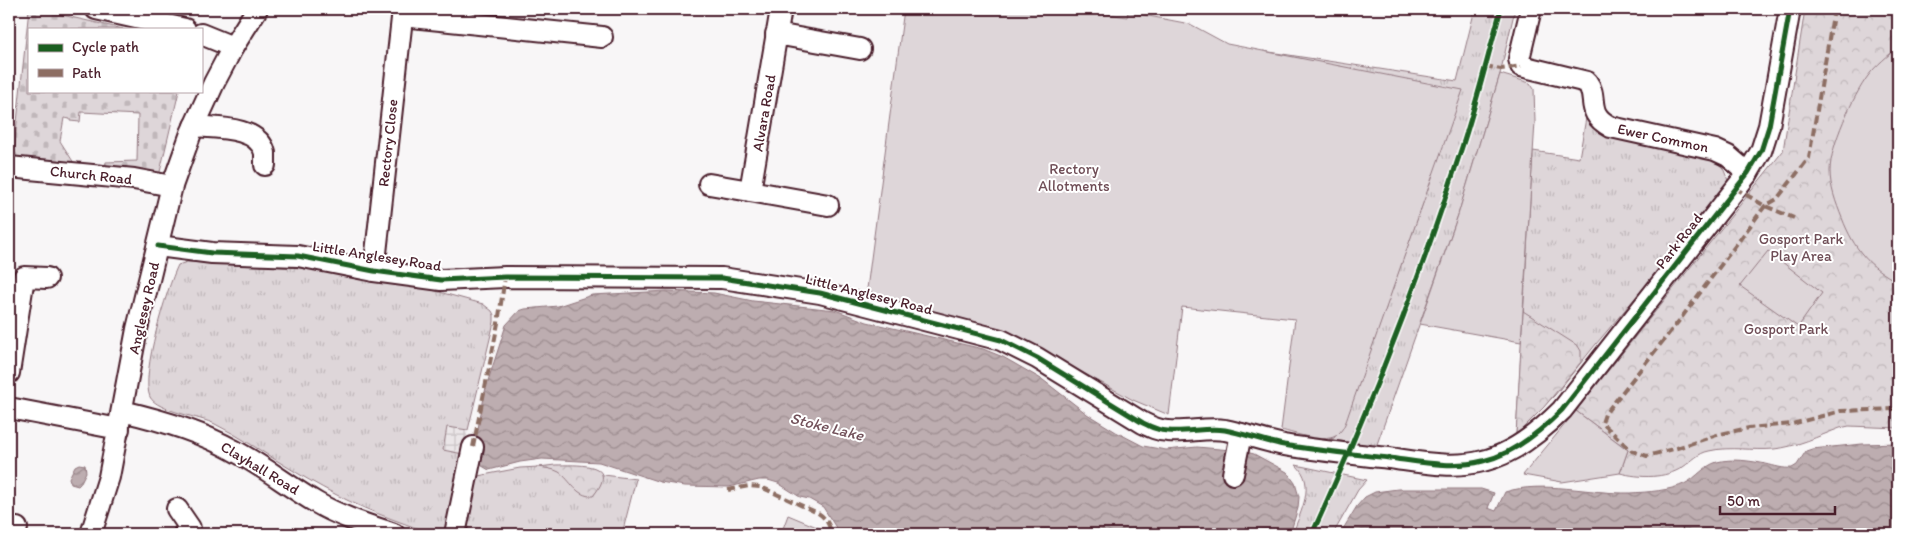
<svg xmlns="http://www.w3.org/2000/svg" width="1907" height="543" font-family="Itim,sans-serif">
  <style>
    .industrial { fill: url(#industrial-grid) }
    .grass { fill: url(#grass-tufts); stroke: #947a82 }
    .forest { fill: url(#forest-crowns); stroke: #947a82 }
    .cemetery { fill: url(#cemetery-stones); stroke: #947a82 }
    .garden { fill: #ded6d9; stroke: #947a82 }
    .water { fill: url(#water-waves); stroke: #8f747b }
    .lines { fill: none; stroke-linecap: round; stroke-linejoin: round }
    .minor-casing { stroke: #4a1f2b; stroke-width: 24 }
    .minor { stroke: #fff; stroke-width: 20 }
    .quiet { stroke: #8d6e63; stroke-width: 4; stroke-dasharray: 8 4; stroke-linecap: butt }
    .cycleway-casing { stroke: #fff; stroke-width: 8 }
    .cycleway { stroke: #1b5e20; stroke-width: 5 }
    .labels { text-anchor: middle; stroke-width: 4; stroke-linejoin: round; paint-order: stroke }
    .street-label { font-size: 15px; fill: #4a1f2b; stroke: #fff }
    .park-label { font-size: 15px; fill: #6f4d56; stroke: #fff }
    .water-label { font-size: 16px; font-style: italic; fill: #72515a; stroke: #fff }
  </style>
  <defs>
    <pattern id="industrial-grid" width="8" height="8" patternUnits="userSpaceOnUse" patternTransform="scale(1.25)"><rect width="8" height="8" fill="#ebe6e8"/><path d="M0 4h8M4 0v8" fill="none" stroke="#cbc5c7"/></pattern>
    <pattern id="grass-tufts" width="24" height="20" patternUnits="userSpaceOnUse" patternTransform="scale(1.25)"><rect width="24" height="20" fill="#ded6d9"/><path d="M3 7l-1-3M5 7V3M7 7l1-3M15 17l-1-3M17 17v-4M19 17l1-3" fill="none" stroke="#c0b7ba"/></pattern>
    <pattern id="forest-crowns" width="20" height="18" patternUnits="userSpaceOnUse" patternTransform="scale(1.25)"><rect width="20" height="18" fill="#ded6d9"/><path d="M2 6a3 3 0 1 1 6 0M12 15a3 3 0 1 1 6 0" fill="none" stroke="#c0b7ba"/></pattern>
    <pattern id="cemetery-stones" width="16" height="16" patternUnits="userSpaceOnUse" patternTransform="scale(1.25)"><rect width="16" height="16" fill="#ded6d9"/><path d="M2 7V4a2 2 0 0 1 4 0v3zM10 15v-3a2 2 0 0 1 4 0v3z" fill="#c0b7ba"/></pattern>
    <pattern id="water-waves" width="16" height="10" patternUnits="userSpaceOnUse" patternTransform="scale(1.25)"><rect width="16" height="10" fill="#bdadb0"/><path d="M0 5q4-4 8 0t8 0" fill="none" stroke="#9c8c8f"/></pattern>
  </defs>
  <rect width="100%" height="100%" fill="#f8f6f7"/>
  <filter id="ink" filterUnits="userSpaceOnUse"><feTurbulence type="fractalNoise" baseFrequency=".02" numOctaves="2"/><feDisplacementMap in="SourceGraphic" scale="10" xChannelSelector="R" yChannelSelector="G"/><feConvolveMatrix kernelMatrix="1 2 1 2 8 2 1 2 1" color-interpolation-filters="sRGB"/></filter>
  <g filter="url(#ink)">
    <!-- industrial -->
    <polygon class="industrial" points="447,427 468,430 463,454 442,451"/>
    <!-- grass -->
    <g class="grass">
      <polygon points="1475,9 1515,9 1500,74 1458,215 1376,447 1329,439 1334,438 1345,422 1424,200 1263,51 1457,81"/>
      <polygon points="1586,118 1593,125 1714,160 1723,168 1729,183 1725,192 1596,344 1555,395 1516,435 1533,151 1579,158"/>
      <path d="M187,262l117,6 128,22 51,14 9,7 2,4v7l-26,108 -21,-3 -4,23 20,4 -13,80c-21,0 -39,-8 -58,-15 -39,-14 -74,-33 -108,-54 -23,-14 -45,-29 -69,-41 -14,-7 -58,-13 -65,-27 -10,-22 17,-109 28,-132z"/>
      <path d="M1296,465l71,15 -9,10 -25,44h-40c7,-23 24,-49 3,-69z"/>
      <polygon points="539,467 636,479 622,534 466,534 478,476 520,468"/>
    </g>
    <!-- forest -->
    <g class="forest">
      <path d="M1805,9h93v419l-49,-2 -9,2c-21,8 -44,19 -66,21 -21,2 -44,-3 -65,2 -11,2 -17,10 -26,16 -18,12 -43,11 -63,6l8,-23 -52,-39 207,-260z"/>
      <polygon points="1523,311 1578,346 1581,351 1581,362 1544,407 1516,435"/>
      <path d="M555,465c22,0 67,-4 38,31 -17,1 -22,-16 -34,-24 -5,-3 -14,-4 -20,-5z"/>
    </g>
    <!-- cemetery -->
    <polygon class="cemetery" points="29,9 36,9 123,29 29,29 29,91 179,91 159,176 104,171 106,162 137,161 138,115 81,112 80,122 70,121 70,119 64,118 60,141 74,163 69,162 69,166 13,160"/>
    <!-- garden -->
    <g class="garden">
      <path d="M904,9h172l51,8 1,-5 62,12 37,20 236,46 -113,320c-3,8 -5,18 -12,24 -10,11 -44,-1 -57,-4l14,-111 -113,-12 -13,108 -36,-15 -128,-70 -121,-31 -17,-10z"/>
      <path d="M1898,47v235c-29,-15 -44,-33 -56,-64 -6,-15 -12,-31 -12,-47 0,-25 23,-75 38,-95 8,-11 20,-20 30,-29z"/>
      <polygon points="1500,74 1530,83 1534,89 1535,122 1521,342 1420,324 1458,215"/>
      <polygon points="1768,251 1822,293 1798,327 1740,286"/>
      <polygon points="1576,411 1628,450 1620,473 1562,482 1523,475"/>
      <polygon points="788,515 824,530 822,534 781,534"/>
    </g>
    <!-- water -->
    <g class="water">
      <polygon points="667,291 714,293 753,301 835,310 867,322 983,349 1003,357 1043,380 1087,414 1116,432 1143,446 1166,450 1197,447 1242,451 1254,454 1287,472 1295,483 1299,497 1298,508 1290,534 840,534 823,507 809,499 800,497 778,483 768,480 759,480 729,487 685,486 660,482 599,462 542,459 520,462 489,470 472,460 486,387 506,325 519,311 525,309 558,306 592,295"/>
      <path d="M1898,443v91h-558l17,-28 8,-9 10,-5 23,-3h83l13,4 -6,15 8,3 9,-19c38,-12 85,2 125,1 18,-1 40,-2 56,-10 11,-6 18,-17 31,-21 15,-4 34,-1 49,2 9,2 17,5 26,4l5,-3 9,-14 6,-2 50,-5z"/>
      <polygon points="79,464 85,465 86,472 80,484 78,486 71,484 69,478 75,466"/>
    </g>
    <g class="lines">
      <!-- minor casing -->
      <g class="minor-casing">
        <g id="minor">
          <polyline points="96,9 185,29"/>
          <polyline points="781,9 750,191 828,205"/>
          <path d="M1531,9l-12,50 2,7 66,16c12,16 -3,31 24,45l104,23 13,6 20,17"/>
          <polyline points="402,16 602,37"/>
          <polyline points="201,34 233,47"/>
          <polyline points="776,34 860,49"/>
          <path d="M194,126c21,2 65,0 71,27 0,4 0,8 0,12"/>
          <polyline points="9,167 134,179 172,186"/>
          <polyline points="709,184 750,191"/>
          <path d="M158,246l54,7 86,3 76,15 67,9 64,-3 217,1 98,15 181,47 36,18 106,65c8,4 16,8 25,8 19,2 38,-4 57,-1 20,4 39,11 59,15 35,6 70,9 105,13 31,4 63,11 94,3 30,-7 58,-30 79,-51l186,-237 13,-22 8,-25 21,-117"/>
          <polyline points="374,271 403,9"/>
          <polyline points="9,373 24,277 47,278"/>
          <polyline points="9,408 119,429"/>
          <path d="M122,411c39,9 77,20 111,39 29,15 55,36 84,53 24,14 51,22 77,31"/>
          <polyline points="1233,474 1241,434"/>
          <polyline points="177,509 190,528 184,534"/>
          <polyline points="13,534 17,528"/>
          <polyline points="91,534 109,477 137,329 172,186 191,133 214,83 233,47 257,9"/>
          <polyline points="455,534 473,447"/>
        </g>
      </g>
      <!-- minor -->
      <use href="#minor" class="minor"/>
      <!-- quiet -->
      <g class="quiet">
        <polyline points="1834,9 1809,158 1777,199 1765,206 1682,317 1605,414 1602,423 1632,451 1647,456 1677,448 1720,434 1749,428 1792,424 1841,411 1898,409"/>
        <polyline points="1485,66 1501,69 1521,66"/>
        <polyline points="1735,188 1765,206 1794,218"/>
        <polyline points="473,447 498,323 505,277"/>
        <path d="M728,490l21,-4 12,1 57,26c8,5 12,12 13,21"/>
      </g>
      <!-- cycleway casing -->
      <g class="cycleway-casing">
        <g id="cycleway">
          <path d="M158,246l54,7 86,3 76,15 67,9 64,-3 217,1 98,15 181,47 36,18 106,65c8,4 16,8 25,8 19,2 38,-4 57,-1 20,4 39,11 59,15 35,6 70,9 105,13 31,4 63,11 94,3 30,-7 58,-30 79,-51l186,-237 13,-22 8,-25 21,-117"/>
          <path d="M1312,534c58,-125 108,-255 150,-387 15,-45 26,-92 39,-138"/>
        </g>
      </g>
      <!-- cycleway -->
      <use href="#cycleway" class="cycleway"/>
    </g>
  </g>
  <g class="labels">
    <!-- street labels -->
    <g class="street-label">
      <text transform="translate(764 113) rotate(-80)" y="5">Alvara Road</text>
      <text transform="translate(1663 138) rotate(12)" y="5">Ewer Common</text>
      <text transform="translate(388 143) rotate(-84)" y="5">Rectory Close</text>
      <text transform="translate(91 175) rotate(6)" y="5">Church Road</text>
      <text transform="translate(1679 241) rotate(-52)" y="5">Park Road</text>
      <text transform="translate(377 256) rotate(9)" y="5">Little Anglesey Road</text>
      <text transform="translate(869 294) rotate(14)" y="5">Little Anglesey Road</text>
      <text transform="translate(144 308) rotate(-77)" y="5">Anglesey Road</text>
      <text transform="translate(260 468) rotate(31)" y="5">Clayhall Road</text>
    </g>
    <!-- park labels -->
    <g class="park-label">
      <text x="1074" y="174">Rectory<tspan x="1074" dy="17">Allotments</tspan></text>
      <text x="1801" y="244">Gosport Park<tspan x="1801" dy="17">Play Area</tspan></text>
      <text x="1786" y="334">Gosport Park</text>
    </g>
    <!-- water labels -->
    <g class="water-label">
      <text transform="translate(827 426) rotate(14)" y="6">Stoke Lake</text>
    </g>
  </g>
  <!-- margin -->
  <rect width="1907" height="543" fill="none" stroke="#fff" stroke-width="30"/>
  <rect x="15" y="15" width="1877" height="513" fill="none" stroke="#4a1f2b" stroke-width="2" filter="url(#ink)"/>
  <!-- legend -->
  <rect x="28" y="28" width="175" height="65" fill="#ffffff" stroke="#b7a5aa"/>
  <rect x="38" y="44" width="25" height="8" fill="#1b5e20" stroke="#b7a5aa"/>
  <text x="72" y="52" font-size="15" fill="#4a1f2b">Cycle path</text>
  <rect x="38" y="69" width="25" height="8" fill="#8d6e63" stroke="#b7a5aa"/>
  <text x="72" y="78" font-size="15" fill="#4a1f2b">Path</text>
  <!-- scale -->
  <path d="M1720 506v8h115v-8" fill="none" stroke="#4a1f2b" stroke-width="2.5"/>
  <text x="1727" y="506" font-size="15" fill="#4a1f2b" stroke="#ffffff" stroke-width="4" paint-order="stroke">50 m</text>
</svg>
